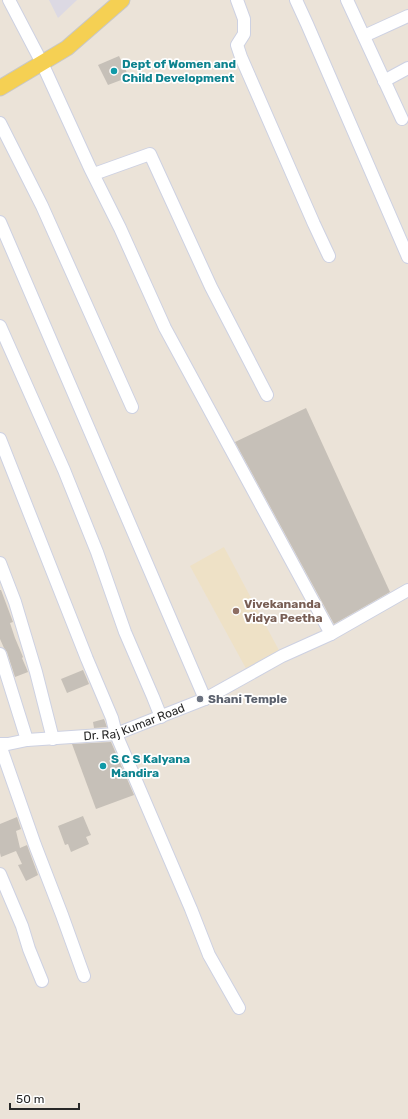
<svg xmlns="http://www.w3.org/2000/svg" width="408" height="1119" font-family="Rubik,sans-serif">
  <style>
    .industrial { fill: #dcd9e3 }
    .education { fill: #eee1c6 }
    .building { fill: #c6c0b8 }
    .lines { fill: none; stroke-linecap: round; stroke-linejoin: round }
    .minor-casing { stroke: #cdd1e2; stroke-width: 14 }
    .major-casing { stroke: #c7c7c7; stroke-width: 17 }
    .minor { stroke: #fff; stroke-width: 12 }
    .major { stroke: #f5d053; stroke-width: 15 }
    .culture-dot { fill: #0f9aa8; stroke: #fff; stroke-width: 1.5 }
    .education-dot { fill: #8d6e63; stroke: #fff; stroke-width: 1.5 }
    .worship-dot { fill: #6b7280; stroke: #fff; stroke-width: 1.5 }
    .labels { text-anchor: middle; stroke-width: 3.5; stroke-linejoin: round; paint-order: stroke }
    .culture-label { font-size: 12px; font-weight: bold; fill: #0d838f; stroke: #fff; text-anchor: start }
    .education-label { font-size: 12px; font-weight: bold; fill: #785e54; stroke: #fff; text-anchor: start }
    .worship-label { font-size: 12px; font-weight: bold; fill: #5b616d; stroke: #fff; text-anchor: start }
    .street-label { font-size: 12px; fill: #282828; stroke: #fff }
  </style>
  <rect width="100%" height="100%" fill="#ebe3d8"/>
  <!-- industrial -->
  <polygon class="industrial" points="49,0 77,0 58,18"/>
  <!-- education -->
  <polygon class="education" points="224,547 282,656 249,674 190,566"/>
  <!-- building -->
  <g class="building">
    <polygon points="119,56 129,77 108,85 98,65"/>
    <polygon points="306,408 390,592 334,624 235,442"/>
    <polygon points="0,590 1,590 13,622 10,623 15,638 23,657 22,658 28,672 15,677 7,652 4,648 0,639"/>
    <polygon points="83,670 89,684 67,693 61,679"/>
    <polygon points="104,719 107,727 94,728 93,722"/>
    <polygon points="111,742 134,795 96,809 72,744"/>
    <polygon points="83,816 91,835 86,837 89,844 71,852 68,844 65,845 58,826"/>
    <polygon points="17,817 21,829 16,831 20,848 27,845 38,875 26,881 18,865 22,864 16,851 1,857 0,853 0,824"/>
  </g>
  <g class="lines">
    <!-- minor casing -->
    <g class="minor-casing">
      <g id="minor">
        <polyline points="9,0 42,63 90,168 120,228 165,328 331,634"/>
        <polyline points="237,0 244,19 244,34 237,45 241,57 314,224 329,256"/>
        <polyline points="296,0 307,24 408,257"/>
        <polyline points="347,0 402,119"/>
        <polyline points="364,36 408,16"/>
        <polyline points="384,81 408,68"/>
        <polyline points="0,123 42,206 132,407"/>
        <polyline points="94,174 150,154 211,287 267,395"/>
        <polyline points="0,222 205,699"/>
        <polyline points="0,326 64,470 97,552 125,632 153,697 161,717"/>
        <polyline points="0,439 87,659 112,718 116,734 191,909 209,955 239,1008"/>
        <polyline points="0,563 15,602 36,672 53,739"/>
        <polyline points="0,654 27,740"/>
        <path id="s1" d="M0,744h8l19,-4 89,-6 89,-35 77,-43 49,-22 77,-44"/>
        <polyline points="0,745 35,845 62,915 84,976"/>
        <polyline points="0,874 22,926 29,949 42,981"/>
      </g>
    </g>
    <!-- major casing -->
    <g class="major-casing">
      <polyline id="major" points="0,88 67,48 122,0"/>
    </g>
    <!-- minor -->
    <use href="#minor" class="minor"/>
    <!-- major -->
    <use href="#major" class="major"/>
  </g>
  <!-- markers -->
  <g class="culture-dot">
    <circle cx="114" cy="71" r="4"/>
    <circle cx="103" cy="766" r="4"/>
  </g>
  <circle class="education-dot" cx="236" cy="611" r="4"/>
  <circle class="worship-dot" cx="200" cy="699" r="4"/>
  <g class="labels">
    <!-- culture labels -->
    <g class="culture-label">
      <text x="122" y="68">Dept of Women and<tspan x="122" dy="14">Child Development</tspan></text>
      <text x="111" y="763">S C S Kalyana<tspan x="111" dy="14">Mandira</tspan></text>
    </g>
    <!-- education labels -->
    <g class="education-label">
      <text x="244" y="608">Vivekananda<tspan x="244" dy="14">Vidya Peetha</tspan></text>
    </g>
    <!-- worship labels -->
    <g class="worship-label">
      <text x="208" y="703">Shani Temple</text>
    </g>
    <!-- street labels -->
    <g class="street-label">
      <text dy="4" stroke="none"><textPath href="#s1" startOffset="137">Dr. Raj Kumar Road</textPath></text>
    </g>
  </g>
  <!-- scale -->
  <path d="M10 1103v6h69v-6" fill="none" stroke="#282828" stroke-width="2"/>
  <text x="16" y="1103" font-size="12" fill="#282828" stroke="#ffffff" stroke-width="3" paint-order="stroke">50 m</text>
</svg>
